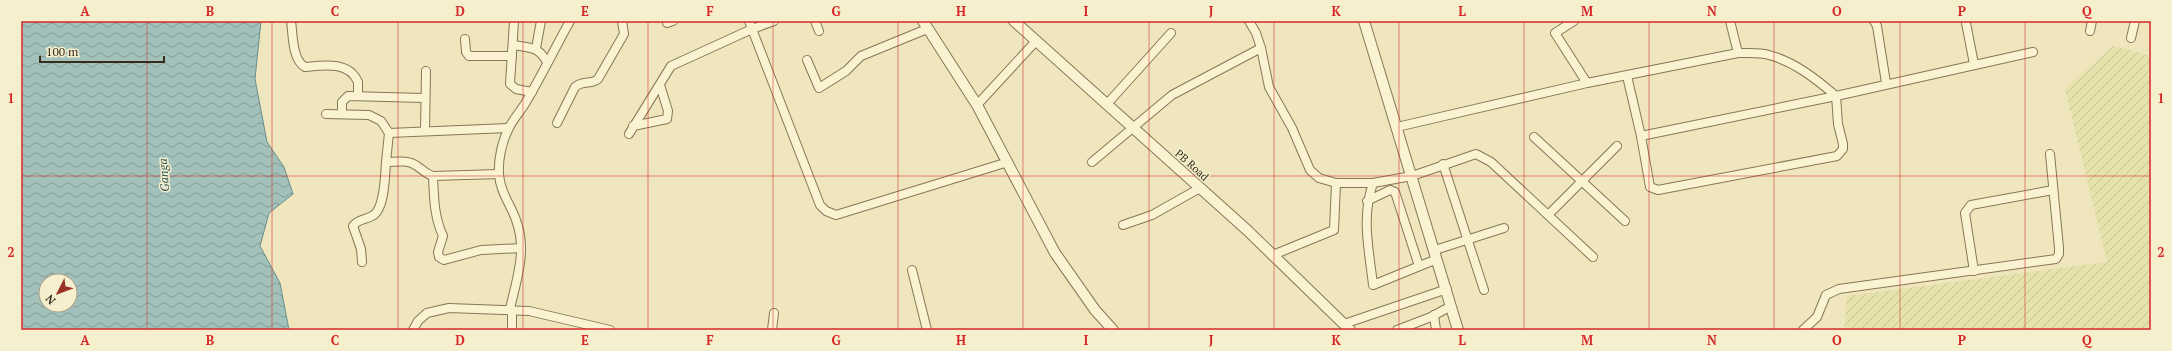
<svg xmlns="http://www.w3.org/2000/svg" width="2172" height="351" font-family="'PT Serif',serif">
  <style>
    .farmland { fill: url(#farmland-furrows) }
    .water { fill: url(#water-waves); stroke: #698e89; fill-rule: evenodd }
    .lines { fill: none; stroke-linecap: round; stroke-linejoin: round }
    .minor-casing { stroke: #887656; stroke-width: 10 }
    .tertiary-casing { stroke: #887656; stroke-width: 12 }
    .minor { stroke: #faf3d1; stroke-width: 8 }
    .tertiary { stroke: #faf3d1; stroke-width: 10 }
    .grid { fill: none; stroke: #d62828; stroke-width: 1; stroke-opacity: 0.55 }
    .labels { text-anchor: middle; stroke-width: 3; stroke-linejoin: round; paint-order: stroke }
    .street-label { font-size: 11px; fill: #372c1b; stroke: #f6efce }
    .water-label { font-size: 12px; font-style: italic; fill: #2a5557; stroke: #f6efce }
    .neatline { fill: none; stroke: #d62828; stroke-width: 1.5 }
    .grid-label { font-size: 13px; text-anchor: middle; font-weight: bold; fill: #d62828 }
  </style>
  <defs>
    <pattern id="farmland-furrows" width="10" height="10" patternUnits="userSpaceOnUse"><rect width="10" height="10" fill="#e5e2ab"/><path d="M-1 1l2-2M0 10L10 0M9 11l2-2" fill="none" stroke="#c5c293"/></pattern>
    <pattern id="water-waves" width="16" height="10" patternUnits="userSpaceOnUse"><rect width="16" height="10" fill="#a2c1bb"/><path d="M0 5q4-4 8 0t8 0" fill="none" stroke="#859d97"/></pattern>
  </defs>
  <rect width="100%" height="100%" fill="#efe6be"/>
  <!-- farmland -->
  <polygon class="farmland" points="2113,46 2151,56 2151,330 1844,330 1847,296 2107,262 2065,89"/>
  <!-- water -->
  <path class="water" d="M21,21h240l-6,58 12,63 17,25 9,27 -24,19 -9,33 20,37 9,47h-268zM46,281h24v24h-24z"/>
  <g class="lines">
    <!-- minor casing -->
    <g class="minor-casing">
      <g id="minor">
        <path d="M291,21c2,13 1,39 14,46 19,-2 44,-6 53,15v14"/>
        <polyline points="514,21 510,84 516,89 532,92"/>
        <polyline points="749,21 752,29 774,21"/>
        <polyline points="815,21 819,31"/>
        <polyline points="1249,21 1256,33 1261,48 1269,87 1292,128 1310,170 1319,178 1336,183 1373,183 1412,176 1476,154 1491,162 1593,257"/>
        <polyline points="1874,21 1877,26 1886,83"/>
        <polyline points="667,23 673,21"/>
        <polyline points="1966,23 1974,64"/>
        <polyline points="2090,31 2092,21"/>
        <polyline points="2131,38 2135,21"/>
        <polyline points="465,39 466,52 469,56 512,56"/>
        <path d="M513,45c17,3 25,1 34,17"/>
        <polyline points="536,48 541,21"/>
        <path d="M1738,53c10,0 22,-1 31,2 26,7 47,24 67,41l197,-44"/>
        <polyline points="807,60 819,88 846,71 861,56 927,29"/>
        <polyline points="1627,76 1641,136"/>
        <polyline points="1587,83 1738,53 1730,21"/>
        <polygon points="1836,96 1838,124 1843,144 1843,149 1837,156 1658,190 1650,187 1641,136"/>
        <polyline points="1107,104 1171,33"/>
        <polyline points="977,105 1036,41"/>
        <polyline points="342,113 342,102 348,96 424,98"/>
        <polyline points="326,114 369,115 381,121 389,133 508,128"/>
        <path d="M557,123l18,-36c8,-7 16,-2 23,-8l26,-45 -2,-13"/>
        <polyline points="633,126 667,119 668,111 660,85"/>
        <polyline points="1397,127 1587,83 1555,33 1574,21"/>
        <polyline points="425,131 426,71"/>
        <path d="M389,133l-3,29c10,0 22,-3 31,4 6,4 9,8 16,10l66,-2"/>
        <polyline points="629,134 671,66 752,29 820,205 826,211 836,215 1008,162"/>
        <polyline points="1534,137 1625,221"/>
        <polyline points="1092,162 1172,95 1261,48"/>
        <polyline points="1443,164 1484,290"/>
        <path d="M433,176c1,21 1,41 10,60l-5,16 1,5 5,3 37,-10 40,-2"/>
        <path d="M1373,183c-12,36 -4,65 0,102l64,-26"/>
        <polyline points="1367,201 1390,190 1395,192 1419,266"/>
        <polyline points="1548,215 1617,146"/>
        <polyline points="1123,225 1152,215 1200,188"/>
        <polyline points="1435,250 1504,228"/>
        <polyline points="1273,255 1334,230 1336,183"/>
        <path d="M362,262l-1,-13 -8,-23c5,-7 12,-6 19,-10 13,-6 13,-41 14,-54"/>
        <polyline points="912,270 927,330"/>
        <polyline points="1974,271 1965,213 1971,205 2053,190"/>
        <path d="M510,309c6,-28 17,-57 7,-86 -5,-17 -17,-30 -18,-49 -1,-14 3,-32 9,-44 4,-10 13,-19 18,-28 16,-27 29,-54 44,-81"/>
        <polyline points="1434,315 1436,330"/>
        <polyline points="1344,324 1447,289"/>
        <polyline points="413,330 418,321 427,313 449,308 529,311 610,330"/>
        <polyline points="512,330 512,310"/>
        <polyline points="772,330 774,313"/>
        <polyline points="1397,330 1431,317 1451,306"/>
        <polyline points="1803,330 1817,317 1826,295 1839,289 2056,259 2059,254 2059,248 2050,154"/>
      </g>
    </g>
    <!-- tertiary casing -->
    <g class="tertiary-casing">
      <g id="tertiary">
        <polyline points="923,21 977,105 1055,253 1095,310 1113,330"/>
        <polyline points="1014,21 1247,230 1350,330"/>
        <polyline points="1364,21 1458,330"/>
      </g>
    </g>
    <!-- minor -->
    <use href="#minor" class="minor"/>
    <!-- tertiary -->
    <use href="#tertiary" class="tertiary"/>
  </g>
  <!-- grid -->
  <path class="grid" d="M147,21v309M272,21v309M398,21v309M523,21v309M648,21v309M773,21v309M898,21v309M1023,21v309M1149,21v309M1274,21v309M1399,21v309M1524,21v309M1649,21v309M1774,21v309M1900,21v309M2025,21v309M21,176h2130"/>
  <g class="labels">
    <!-- street labels -->
    <g class="street-label">
      <text transform="translate(1192 165) rotate(42)" y="4">PB Road</text>
    </g>
    <!-- water labels -->
    <g class="water-label">
      <text transform="translate(164 175) rotate(-94)" y="4">Ganga</text>
    </g>
  </g>
  <!-- border -->
  <rect width="2172" height="351" fill="none" stroke="#f6efce" stroke-width="44"/>
  <!-- north arrow -->
  <g transform="translate(58 293) rotate(228)"><circle r="19" fill="#f6efce" stroke="#aaa186"/>
  <path d="M0-3L7 15L0 10L-7 15Z" fill="#993124"/>
  <text y="-6" font-size="11" font-weight="bold" text-anchor="middle" fill="#372c1b">N</text>
  </g>
  <!-- scale -->
  <path d="M40 56v6h124v-6" fill="none" stroke="#372c1b" stroke-width="2"/>
  <text x="46" y="56" font-size="12" fill="#372c1b" stroke="#f6efce" stroke-width="3" paint-order="stroke">100 m</text>
  <rect x="22" y="22" width="2128" height="307" class="neatline"/>
  <g class="grid-label">
    <text x="85" y="16">A</text>
    <text x="210" y="16">B</text>
    <text x="335" y="16">C</text>
    <text x="460" y="16">D</text>
    <text x="585" y="16">E</text>
    <text x="710" y="16">F</text>
    <text x="836" y="16">G</text>
    <text x="961" y="16">H</text>
    <text x="1086" y="16">I</text>
    <text x="1211" y="16">J</text>
    <text x="1336" y="16">K</text>
    <text x="1462" y="16">L</text>
    <text x="1587" y="16">M</text>
    <text x="1712" y="16">N</text>
    <text x="1837" y="16">O</text>
    <text x="1962" y="16">P</text>
    <text x="2087" y="16">Q</text>
    <text x="11" y="103">1</text>
    <text x="2161" y="103">1</text>
    <text x="11" y="257">2</text>
    <text x="2161" y="257">2</text>
    <text x="85" y="345">A</text>
    <text x="210" y="345">B</text>
    <text x="335" y="345">C</text>
    <text x="460" y="345">D</text>
    <text x="585" y="345">E</text>
    <text x="710" y="345">F</text>
    <text x="836" y="345">G</text>
    <text x="961" y="345">H</text>
    <text x="1086" y="345">I</text>
    <text x="1211" y="345">J</text>
    <text x="1336" y="345">K</text>
    <text x="1462" y="345">L</text>
    <text x="1587" y="345">M</text>
    <text x="1712" y="345">N</text>
    <text x="1837" y="345">O</text>
    <text x="1962" y="345">P</text>
    <text x="2087" y="345">Q</text>
  </g>
</svg>
